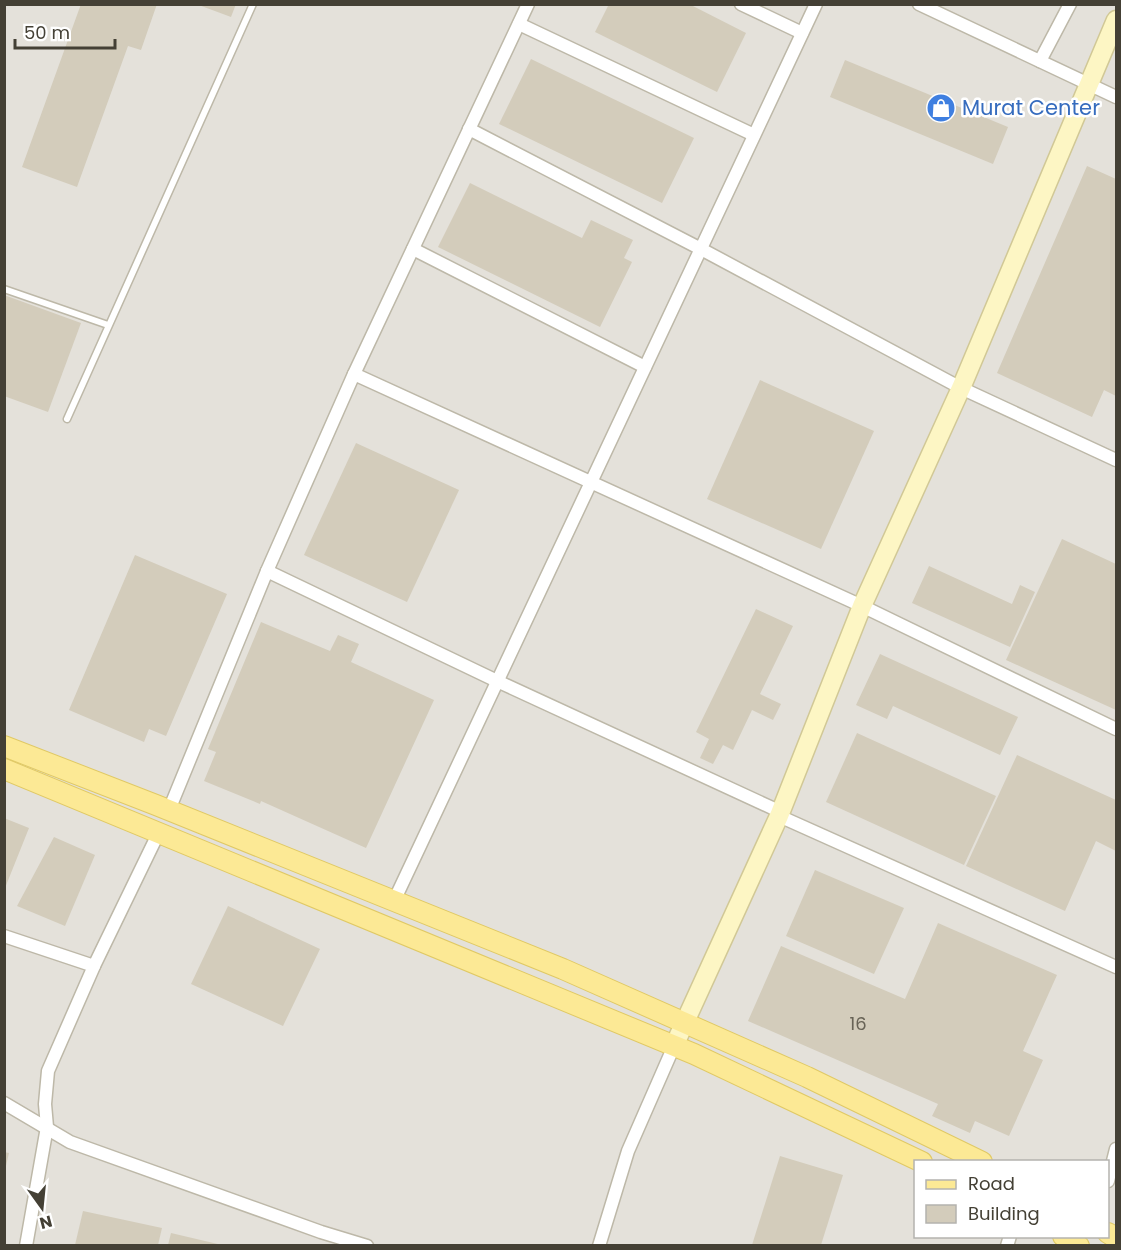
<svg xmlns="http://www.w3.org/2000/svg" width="1121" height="1250" font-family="Poppins,sans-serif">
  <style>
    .industrial { fill: #e4e1da; fill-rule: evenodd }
    .building { fill: #d3ccbb }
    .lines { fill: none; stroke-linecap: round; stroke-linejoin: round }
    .lane-casing { stroke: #bdb8a8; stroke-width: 9 }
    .street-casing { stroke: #bdb8a8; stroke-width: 15 }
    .secondary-casing { stroke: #d1c896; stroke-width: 21 }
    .primary-casing { stroke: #e0c965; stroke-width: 22 }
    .lane { stroke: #fff; stroke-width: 6 }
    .street { stroke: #fff; stroke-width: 12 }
    .secondary { stroke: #fdf6c4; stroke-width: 18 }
    .primary { stroke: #fce995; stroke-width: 20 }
    .labels { text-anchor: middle; stroke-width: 5; stroke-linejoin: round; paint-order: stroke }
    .number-label { font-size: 18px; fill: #686356 }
    .shop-label { font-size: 21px; fill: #366cbe; stroke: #fff; text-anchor: start }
  </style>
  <rect width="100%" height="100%" fill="#f2f0e5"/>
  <!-- industrial -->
  <path class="industrial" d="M5,5h1111v1240l-1111,1zM916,1162h192v74h-192z"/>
  <!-- building -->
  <g class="building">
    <polygon points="81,4 157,4 141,50 128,46 77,187 22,167"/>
    <polygon points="196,4 236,4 231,17"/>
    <polygon points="609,4 689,4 746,33 717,92 595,32"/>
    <polygon points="531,59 694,138 662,203 499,124"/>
    <polygon points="845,60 1008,127 993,164 830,97"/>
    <polygon points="1087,166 1116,179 1116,396 1104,390 1092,417 997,373"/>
    <polygon points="470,183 582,238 591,220 633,240 624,258 632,262 600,327 438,247"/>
    <polygon points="4,295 81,323 48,412 4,396"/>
    <polygon points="760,380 874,431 821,549 707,499"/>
    <polygon points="356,443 459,490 407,602 304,555"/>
    <polygon points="1062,539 1116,564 1116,710 1006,660"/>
    <polygon points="135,555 227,594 166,736 149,729 144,742 69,710"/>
    <polygon points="929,566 1012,604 1020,585 1035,592 1010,647 912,603"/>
    <polygon points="756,609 793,626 760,694 781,704 773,720 752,710 733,750 723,745 713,764 700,758 709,739 696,732"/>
    <polygon points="261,622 330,651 338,635 359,644 351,662 434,700 366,848 261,801 260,804 204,781 216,752 208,749"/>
    <polygon points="880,654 1018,717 1000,755 893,706 887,719 856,705"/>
    <polygon points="857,733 996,796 964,865 826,802"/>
    <polygon points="1017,755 1116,800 1116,851 1096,841 1065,911 966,866"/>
    <polygon points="4,818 29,828 5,888 4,888"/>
    <polygon points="54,837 95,855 65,926 17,906"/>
    <polygon points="815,870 904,908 874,974 786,936"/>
    <polygon points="228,906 320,949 283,1026 191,984"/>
    <polygon points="938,923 1057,975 1023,1051 1043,1060 1009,1136 975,1121 970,1133 932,1116 938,1104 748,1021 781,946 905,999"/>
    <polygon points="4,1152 9,1153 5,1170 4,1169"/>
    <polygon points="780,1156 843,1175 821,1245 752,1245"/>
    <polygon points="83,1211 162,1228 158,1245 75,1245"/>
    <polygon points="171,1233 222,1245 168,1245"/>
  </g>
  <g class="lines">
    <!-- lane casing -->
    <g class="lane-casing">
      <g id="lane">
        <polyline points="4,289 108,325"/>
        <polyline points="67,419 253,4"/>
      </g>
    </g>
    <!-- street casing -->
    <g class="street-casing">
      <g id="street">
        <polyline points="741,4 802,33"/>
        <polyline points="919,4 1116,97"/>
        <polyline points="519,24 754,135"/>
        <polyline points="1040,61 1070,4"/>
        <polyline points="469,129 701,249 961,388 1116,460"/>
        <polyline points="413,249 645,367"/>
        <polyline points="354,374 862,606 1116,729"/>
        <polyline points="267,571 497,681 781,812"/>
        <polyline points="169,810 267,571 354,374 528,4"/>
        <polyline points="779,816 1116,967"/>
        <polyline points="394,901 816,4"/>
        <polyline points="4,936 94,966"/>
        <polyline points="4,1103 70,1142 321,1232 367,1246"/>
        <polyline points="1108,1181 1116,1149"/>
        <polyline points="26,1246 47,1127 45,1104 48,1071 94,966 159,832"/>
        <polyline points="599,1246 628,1151 674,1046"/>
        <polyline points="1007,1246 1010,1236"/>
      </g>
    </g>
    <!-- secondary casing -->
    <g class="secondary-casing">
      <polyline id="secondary" points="674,1046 779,816 862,606 961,388 1116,20"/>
    </g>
    <!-- primary casing -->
    <g class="primary-casing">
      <g id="primary">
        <polyline points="4,746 156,805 563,969 807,1077 982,1162"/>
        <polyline points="4,769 694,1054 922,1162"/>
        <polyline points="1108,1233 1116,1238"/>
        <polyline points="1063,1236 1079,1246"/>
      </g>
    </g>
    <!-- lane -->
    <use href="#lane" class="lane"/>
    <!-- street -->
    <use href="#street" class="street"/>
    <!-- secondary -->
    <use href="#secondary" class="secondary"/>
    <!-- primary -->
    <use href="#primary" class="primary"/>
  </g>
  <!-- icons -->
  <defs>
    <g id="shop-disc" transform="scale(1.5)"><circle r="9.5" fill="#3f7fe0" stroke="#fff"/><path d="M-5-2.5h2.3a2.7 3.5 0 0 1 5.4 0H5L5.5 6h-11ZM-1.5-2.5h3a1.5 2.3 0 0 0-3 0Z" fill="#fff"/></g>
  </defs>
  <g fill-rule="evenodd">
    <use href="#shop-disc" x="941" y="108"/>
  </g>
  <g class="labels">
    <!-- number labels -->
    <g class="number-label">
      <text x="858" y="1030">16</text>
    </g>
    <!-- shop labels -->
    <g class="shop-label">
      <text x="962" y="115">Murat Center</text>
    </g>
  </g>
  <!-- border -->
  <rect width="1121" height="1250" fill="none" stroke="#444035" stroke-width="12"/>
  <!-- legend -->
  <rect x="914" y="1160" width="195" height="78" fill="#ffffff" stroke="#b4b3ae" stroke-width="1.5"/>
  <rect x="926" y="1180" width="30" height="9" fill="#fce995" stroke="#b4b3ae" stroke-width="1.5"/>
  <text x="968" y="1190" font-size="18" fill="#444035">Road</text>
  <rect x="926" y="1205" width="30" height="18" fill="#d3ccbb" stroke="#b4b3ae" stroke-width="1.5"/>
  <text x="968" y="1220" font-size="18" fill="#444035">Building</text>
  <!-- north arrow -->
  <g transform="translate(42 1208) rotate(165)" stroke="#ffffff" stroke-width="4.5" paint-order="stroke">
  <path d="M0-4.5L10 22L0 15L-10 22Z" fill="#444035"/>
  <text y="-9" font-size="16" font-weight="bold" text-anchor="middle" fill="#444035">N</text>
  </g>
  <!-- scale -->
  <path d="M15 39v9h100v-9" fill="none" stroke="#444035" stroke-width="3"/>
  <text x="24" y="39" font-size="18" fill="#444035" stroke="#ffffff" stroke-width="4.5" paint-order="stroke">50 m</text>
</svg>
